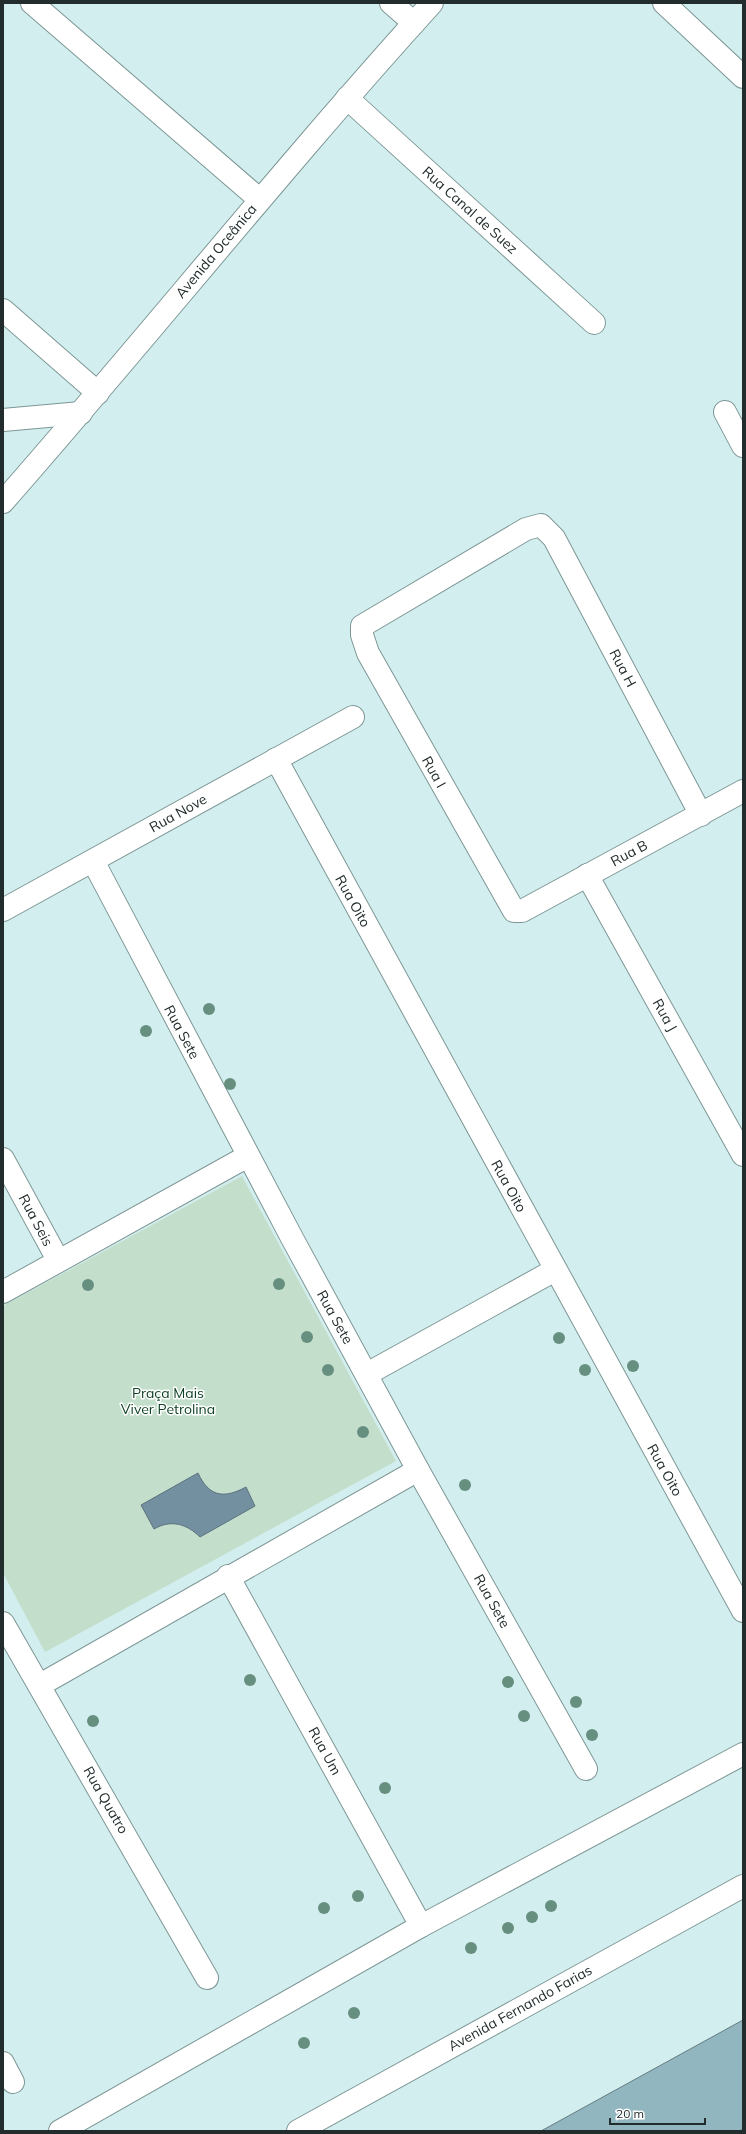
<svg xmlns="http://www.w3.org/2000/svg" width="746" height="2134" font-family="Mulish,sans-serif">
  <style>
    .green { fill: #c4decc }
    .water { fill: #7390a1; stroke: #5b727e }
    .building { fill: #91b6bf; stroke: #657d82 }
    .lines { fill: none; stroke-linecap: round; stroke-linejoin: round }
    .minor-casing { stroke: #7d9796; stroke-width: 24 }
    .major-casing { stroke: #7d9796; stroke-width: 24 }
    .minor { stroke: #fff; stroke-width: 22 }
    .major { stroke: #fff; stroke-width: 22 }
    .tree { fill: #678f80 }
    .labels { text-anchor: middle; stroke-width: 3; stroke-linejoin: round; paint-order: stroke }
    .street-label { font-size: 14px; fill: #222c2c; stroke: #fff }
    .park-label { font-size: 14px; fill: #0e4126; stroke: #fff }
  </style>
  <rect width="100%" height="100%" fill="#d3eeee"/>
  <!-- green -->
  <polygon class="green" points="242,1176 396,1461 45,1652 3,1573 3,1306"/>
  <!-- water -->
  <path class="water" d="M198,1473c11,24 26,26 48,14l9,19 -55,31c-13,-13 -29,-18 -46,-8l-13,-24z"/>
  <!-- building -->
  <polygon class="building" points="743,2020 743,2129 739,2131 541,2131"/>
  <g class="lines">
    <!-- minor casing -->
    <g class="minor-casing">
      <g id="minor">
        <polyline points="32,3 259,199"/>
        <polyline points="391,3 414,23"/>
        <polyline points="664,3 743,77"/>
        <polyline points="347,98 594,323"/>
        <polyline points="3,310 98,393"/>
        <polyline points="725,412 743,446"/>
        <polyline points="3,420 81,413"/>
        <path d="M3,502c145,-165 282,-337 429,-499"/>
        <polyline points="276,759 743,1611"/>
        <polyline points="701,815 554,538 541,525 526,529 362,626 362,635 368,653 514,911 522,911 743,791"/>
        <polyline points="93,861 292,1238 418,1470 586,1769"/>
        <polyline points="587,875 743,1155"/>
        <polyline points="3,910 353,717"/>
        <polyline points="3,1159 58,1260"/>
        <polyline points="3,1292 248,1156"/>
        <polyline points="367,1374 555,1270"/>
        <polyline points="228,1576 421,1926"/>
        <polyline points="3,1623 207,1978"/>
        <polyline points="40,1685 418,1470"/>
        <polyline points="3,2063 13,2082"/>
        <polyline points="60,2131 421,1926 743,1754"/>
      </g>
    </g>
    <!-- major casing -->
    <g class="major-casing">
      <polyline id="major" points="298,2131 743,1886"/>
    </g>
    <!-- minor -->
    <use href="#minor" class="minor"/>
    <!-- major -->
    <use href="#major" class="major"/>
  </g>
  <!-- trees -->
  <g class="tree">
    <circle cx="209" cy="1009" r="6"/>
    <circle cx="146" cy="1031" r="6"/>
    <circle cx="230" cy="1084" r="6"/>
    <circle cx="279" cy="1284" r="6"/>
    <circle cx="88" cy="1285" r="6"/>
    <circle cx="307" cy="1337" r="6"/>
    <circle cx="559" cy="1338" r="6"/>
    <circle cx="633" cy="1366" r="6"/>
    <circle cx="328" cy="1370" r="6"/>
    <circle cx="585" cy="1370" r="6"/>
    <circle cx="363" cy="1432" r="6"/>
    <circle cx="465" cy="1485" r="6"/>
    <circle cx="250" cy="1680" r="6"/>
    <circle cx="508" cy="1682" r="6"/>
    <circle cx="576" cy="1702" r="6"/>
    <circle cx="524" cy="1716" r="6"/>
    <circle cx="93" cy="1721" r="6"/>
    <circle cx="592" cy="1735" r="6"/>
    <circle cx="385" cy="1788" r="6"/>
    <circle cx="358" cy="1896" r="6"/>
    <circle cx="551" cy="1906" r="6"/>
    <circle cx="324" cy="1908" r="6"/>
    <circle cx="532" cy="1917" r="6"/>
    <circle cx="508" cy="1928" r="6"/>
    <circle cx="471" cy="1948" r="6"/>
    <circle cx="354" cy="2013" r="6"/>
    <circle cx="304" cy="2043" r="6"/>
  </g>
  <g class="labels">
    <!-- street labels -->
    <g class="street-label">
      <text transform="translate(470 210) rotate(42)" y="5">Rua Canal de Suez</text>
      <text transform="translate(216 251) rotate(-50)" y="5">Avenida Oceânica</text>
      <text transform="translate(623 668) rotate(62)" y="5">Rua H</text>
      <text transform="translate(434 772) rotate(61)" y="5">Rua I</text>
      <text transform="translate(178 813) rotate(-29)" y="5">Rua Nove</text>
      <text transform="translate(629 853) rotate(-28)" y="5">Rua B</text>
      <text transform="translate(353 901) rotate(61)" y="5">Rua Oito</text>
      <text transform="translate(665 1015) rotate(61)" y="5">Rua J</text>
      <text transform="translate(182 1032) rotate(62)" y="5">Rua Sete</text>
      <text transform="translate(509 1186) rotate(61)" y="5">Rua Oito</text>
      <text transform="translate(36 1220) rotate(62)" y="5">Rua Seis</text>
      <text transform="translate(335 1317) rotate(61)" y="5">Rua Sete</text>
      <text transform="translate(665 1470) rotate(61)" y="5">Rua Oito</text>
      <text transform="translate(492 1601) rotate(61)" y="5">Rua Sete</text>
      <text transform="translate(325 1751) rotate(61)" y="5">Rua Um</text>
      <text transform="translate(106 1800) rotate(60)" y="5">Rua Quatro</text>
      <text transform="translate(520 2008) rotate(-29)" y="5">Avenida Fernando Farias</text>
    </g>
    <!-- park labels -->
    <g class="park-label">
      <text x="168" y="1398">Praça Mais<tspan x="168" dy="16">Viver Petrolina</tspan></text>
    </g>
  </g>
  <!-- border -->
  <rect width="746" height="2134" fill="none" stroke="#222c2c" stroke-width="8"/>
  <!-- scale -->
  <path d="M610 2118v6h95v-6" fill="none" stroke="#222c2c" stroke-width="2"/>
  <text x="616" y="2118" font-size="12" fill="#222c2c" stroke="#ffffff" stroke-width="3" paint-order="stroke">20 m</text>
</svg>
